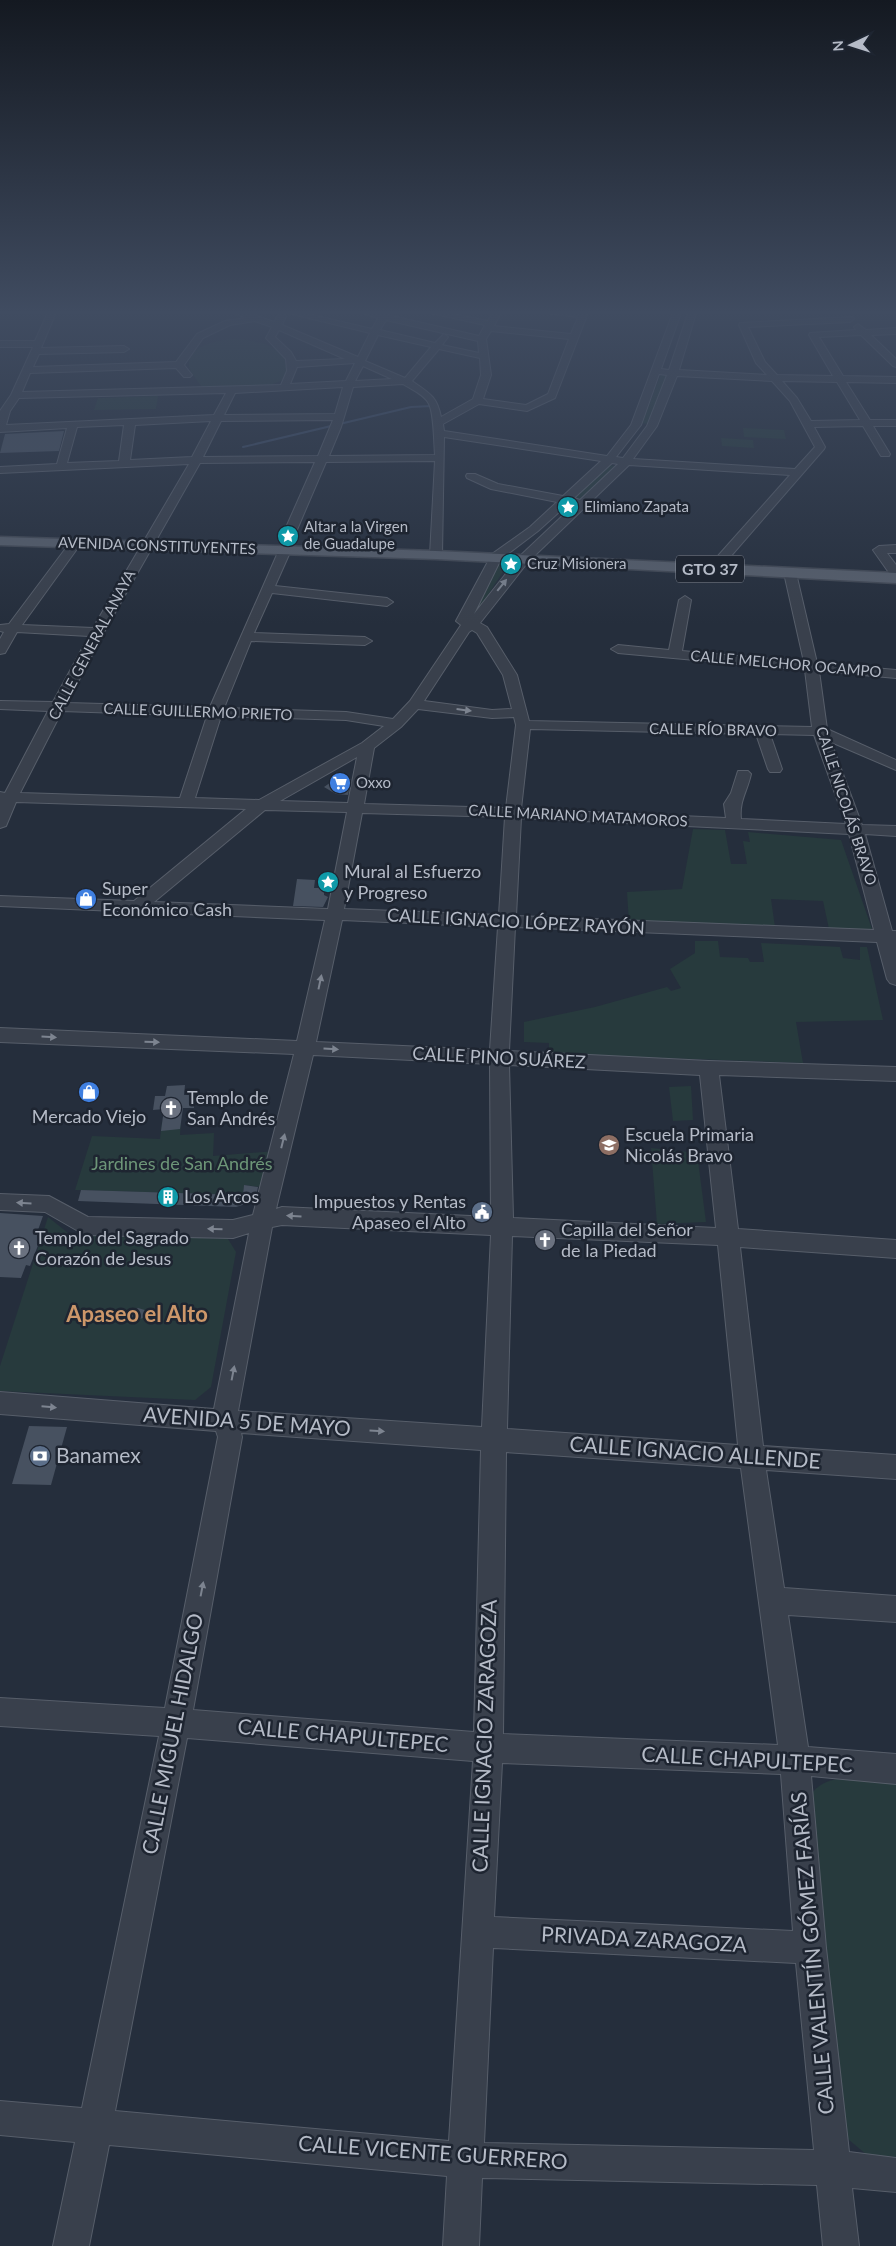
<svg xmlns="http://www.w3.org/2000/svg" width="896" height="2246" font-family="Lato,sans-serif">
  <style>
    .green { fill: #273a3d }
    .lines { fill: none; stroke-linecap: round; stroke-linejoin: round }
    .stream { stroke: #3c4b64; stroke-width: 2 }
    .building { fill: #475160 }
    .minor-casing { stroke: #575e6a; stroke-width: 2 }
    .major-casing { stroke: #424955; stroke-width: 3 }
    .minor { fill: #39404c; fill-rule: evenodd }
    .major { fill: #575f6c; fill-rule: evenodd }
    .oneway { fill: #7d8490 }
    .labels { text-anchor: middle; stroke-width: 5; stroke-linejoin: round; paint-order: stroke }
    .far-poi-label { font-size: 15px; fill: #b5bbc7; stroke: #1e2531; text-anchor: start }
    .far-street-label { font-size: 15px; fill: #b5bbc7; stroke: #1e2531 }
    .shield { fill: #1e2531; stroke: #888e9a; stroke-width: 1 }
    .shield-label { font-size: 16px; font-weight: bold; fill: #b5bbc7 }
    .poi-label { font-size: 18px; fill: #b5bbc7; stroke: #1e2531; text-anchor: start }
    .street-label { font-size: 18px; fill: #b5bbc7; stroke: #1e2531 }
    .park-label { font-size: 18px; fill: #6d9678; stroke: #1e2531 }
    .near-street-label { font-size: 21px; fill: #b5bbc7; stroke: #1e2531 }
    .near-poi-label { font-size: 21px; fill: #b5bbc7; stroke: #1e2531; text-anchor: start }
    .district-label { font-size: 22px; font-weight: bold; fill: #cd976a; stroke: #1e2531 }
  </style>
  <rect width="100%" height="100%" fill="#252e3c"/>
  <!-- green -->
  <g class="green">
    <path d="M233,339c22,0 67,9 50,41l-13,5 -68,2c-4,-6 -12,-14 -13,-21 -2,-21 30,-26 44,-27z"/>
    <polygon points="661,374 669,375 647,424 642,423"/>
    <polygon points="158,396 156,409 94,410 98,398"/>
    <polygon points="743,428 784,430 786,439 744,437"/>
    <polygon points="721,438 753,440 754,448 722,446"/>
    <polygon points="609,465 616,466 580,499 575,498"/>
    <polygon points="500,560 510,561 476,613 472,615"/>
    <polygon points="693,829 725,830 731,864 747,864 743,841 750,842 748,832 841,840 873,932 829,929 823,901 771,899 775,927 629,923 627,892 682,889"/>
    <polygon points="695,941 718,941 720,957 748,958 750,962 764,962 761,943 840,947 843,958 860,960 860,947 867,947 883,1020 796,1022 803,1063 549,1054 549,1043 524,1042 524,1022 595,1007 667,987 671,991 681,988 670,969 695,953"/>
    <polygon points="691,1086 693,1120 673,1121 669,1087"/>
    <polygon points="181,1121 180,1135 214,1133 213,1156 276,1151 270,1188 244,1185 243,1195 75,1190 92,1136 160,1139 162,1122"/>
    <polygon points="651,1148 697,1153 706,1222 657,1224"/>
    <polygon points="48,1217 68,1233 228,1239 236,1252 211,1387 195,1400 0,1391 0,1366"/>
    <path d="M837,1779l59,5v373l-29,-2 -19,-16 -41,-340c9,-12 15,-17 30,-20z"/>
  </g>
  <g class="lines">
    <!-- stream -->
    <polyline class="stream" points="243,447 411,407 432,406"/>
  </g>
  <!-- building -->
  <g class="building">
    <polygon points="64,431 59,451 0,453 5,434"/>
    <polygon points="341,775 351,779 348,795 336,794 324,787"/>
    <polygon points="297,879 315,880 314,888 324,888 324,895 328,897 323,907 293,906"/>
    <polygon points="185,1085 184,1095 195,1094 194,1108 183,1108 180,1129 161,1131 164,1109 153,1110 155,1096 165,1096 167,1086"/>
    <polygon points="244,1185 258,1187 255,1201 236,1207 78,1201 81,1190 243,1195"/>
    <polygon points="0,1213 43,1216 38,1230 44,1230 30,1266 26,1265 21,1278 0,1277"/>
    <polygon points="138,1308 148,1311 144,1317 137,1321 128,1319 131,1311"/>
    <polygon points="29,1426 67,1427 51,1485 12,1484"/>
  </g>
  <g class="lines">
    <!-- minor casing -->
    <g class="minor-casing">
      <g id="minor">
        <path d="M49,310h8l-16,38 83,-2 5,3 -5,3 -85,2 -6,13 143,-5 21,-28 28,-13 21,-3 -17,-8h12l33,12 5,-8h6l1,2 -4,9 76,32 12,-24 -94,-23h15l81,19 6,-11 -27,-8h15l14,3 2,-3h8l-2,5 91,21 6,-11 -68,-15h16l55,11 6,-11h8l-8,16 77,8 7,-17 -32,-4 -4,-3 38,2 1,-2h8l-34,88 -28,13 -48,-7 -36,20 1,7 163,25 24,-31 43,-115h8l-21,59 8,1 20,-60h8l-18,60 88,5 -11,-12 -17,-38 1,-2 113,-6 1,2 -4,3 -102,5 17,35 12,13 56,1 -24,-41 1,-2 46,-3 -2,-3 4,-3 8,6 30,-2v6l-25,1 25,24v8l-3,-1 -32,-31 -42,2 24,39 53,1v6l-50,-1 24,38h26v6h-23l17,28 -1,2h-8l-18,-30 -49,1 11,20 -1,2 -107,123 -4,1 -6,-4 2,-3 81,-91 -161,-10 -101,97 -48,61 7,4 30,48 12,46 283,6 -7,-57 -187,-17 -7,-4 7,-4 51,5 10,-50 6,-4 6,4 -9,51 122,11 -20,-89 6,-4 6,4 21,90 79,7v8l-77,-7 8,58 69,31v10l-65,-28 31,83 34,1v10l-31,-2 27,97h4v54l-6,-2 -3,-4 -10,-37 -362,-15 -6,124 200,10 187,6v14l-177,-6 19,154 158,11v18l-156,-11 23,199 133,9v24l-130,-9 18,118 112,8v26l-108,-7 20,132 88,7v30l-85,-8 15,172 23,204 47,6v34l-44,-4 7,58h-36l-6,-61 -335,-7 -3,68h-36l4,-70 -338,-31 -20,101h-36l22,-104 -75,-7v-34l82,7 77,-372 -159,-10v-28l165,10 53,-271 -2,-6 -216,-17v-22l214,17 35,-176 -16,5 -148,-3 -40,-23 -45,-2v-16l49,2 39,21 145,3 20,-5 41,-161 -294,-12v-14l297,13 28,-121 -325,-14v-10l134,5 112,-92 -230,-7 -10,24 -6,2v-36l5,1 43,-82 -48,-2v-8l53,1 36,-66 -72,-4 -12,21 -5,1v-15l4,-7 -4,-1v-6l9,-1 63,-84 4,-2 6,4 -60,83 71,3 96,-164 -189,9v-6l57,-3 10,-36 -67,4v-21l11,-16 22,-48h-33v-6h35zM386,320l92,21 1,12 -37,-8 6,-8 -4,-3 -9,9 -55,-13zM255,321l17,6 -6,11 20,21 1,12 -6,14 -259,7 8,-19 146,-5 8,9h6l2,-2 -8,-10 19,-27 27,-13zM279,330l66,29 -49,2 -5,-9 -16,-15zM491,331l78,8 -21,55 -22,11 -43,-6 8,-24 -5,-36zM378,335l53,12 -26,31 -40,-17zM439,349l41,9 1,17 -8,24 -32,18c-4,-21 -12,-24 -29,-36zM355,363l-9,18 -56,3 7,-17zM363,366l29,13 -37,2zM659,374l8,1 -20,51 -24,32 -7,-1 25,-32zM677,376l95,5 18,20 25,46 -20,22 -162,-10 24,-33zM782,381l55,1 23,38 -49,1 -14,-23zM403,384c8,5 22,11 26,20 5,10 5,38 6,51l-106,1 12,-29 12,-40zM343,387l-8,27 -111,1 11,-22zM226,393l-12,22 -208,10 4,-14 9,-13zM333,420l-15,36 -115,1 18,-36zM211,421l-19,36 -62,3 5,-35zM124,425l-5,36 -52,2 10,-36zM444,437l157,24 -38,35 -65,-12 -23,-10h-8l-1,2 1,2 24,11 66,13 -27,25 -38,27 -36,67 5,4 -51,76 -17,18 -47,-7 -122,-4 27,-67 114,4 7,-4 -7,-4 -111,-4 18,-40 115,13 6,-4 -6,-4 -112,-12 16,-36 -6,-4 -6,4 -69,157 -143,-4 37,-71 96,-169 115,-1 -31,70 6,3 6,-3 30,-70 109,-1 -5,94 6,4 6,-4zM612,463l6,1 -38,36 -6,-2zM568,504l6,1 -54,51 -46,58 27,-55 37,-28zM472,630l5,3 26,42 9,34 -20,1 -68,-9 45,-69zM418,709l74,9 22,-1 2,8 -10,83 -142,-4 10,-56 27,-21zM62,711l145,5 -27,82 -160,-5zM221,716l125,4 38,6 -22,17 -103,57 -64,-2zM530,729l226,5 12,35 2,3h10l2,-3 -12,-35 44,1 32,89 -105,-5c-2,-18 6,-27 10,-45l-3,-3h-10l-7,22 -7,11 2,14 -205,-9zM357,757l-9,46 -68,-2zM265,810l82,2 -19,97 -174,-7zM362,813l143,4 -6,98 -155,-6zM521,818l328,16 25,96 -358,-14zM342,920l156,7 -8,123 -174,-8zM313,1055l177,9 1,153 -209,-10 -6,2zM509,1065l191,10 16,153 -203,-10zM282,1225l209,10 -9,192 -244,-16 34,-184zM512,1236l206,9 20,200 -231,-16zM241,1433l240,17 -7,282 -281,-22 49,-273zM506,1452l235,16 37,277 -275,-11zM187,1738l286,23 -24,380 -334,-30zM502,1763l279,11 12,157 -299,-14zM493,1948l303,15 18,187 -330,-7z"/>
        <polygon points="896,545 896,553 887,553 896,565 896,578 892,577 873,550 879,546"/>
      </g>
    </g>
    <!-- major casing -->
    <g class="major-casing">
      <polygon id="major" points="0,537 436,551 896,573 896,583 436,559 0,545"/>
    </g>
    <!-- minor -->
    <use href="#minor" class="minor"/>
    <!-- major -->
    <use href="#major" class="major"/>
  </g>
  <!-- one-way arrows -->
  <defs><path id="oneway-solid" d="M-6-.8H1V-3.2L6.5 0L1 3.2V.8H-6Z" transform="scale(1.25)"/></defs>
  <g class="oneway">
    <use href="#oneway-solid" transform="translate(502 585) rotate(-51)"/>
    <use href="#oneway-solid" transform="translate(464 710) rotate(7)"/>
    <use href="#oneway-solid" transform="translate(320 982) rotate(-78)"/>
    <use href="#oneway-solid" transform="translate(49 1037) rotate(3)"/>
    <use href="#oneway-solid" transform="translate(152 1042) rotate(2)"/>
    <use href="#oneway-solid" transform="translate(331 1049) rotate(3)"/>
    <use href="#oneway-solid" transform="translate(283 1141) rotate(-76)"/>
    <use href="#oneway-solid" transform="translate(24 1203) rotate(-177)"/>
    <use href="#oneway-solid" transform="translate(294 1216) rotate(-177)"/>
    <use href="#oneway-solid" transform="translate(215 1229) rotate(-179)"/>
    <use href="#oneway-solid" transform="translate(233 1373) rotate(-79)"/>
    <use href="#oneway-solid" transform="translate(49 1407) rotate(5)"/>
    <use href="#oneway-solid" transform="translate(377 1431) rotate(4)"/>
    <use href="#oneway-solid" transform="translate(202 1589) rotate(-79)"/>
  </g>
  <!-- sky -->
  <linearGradient id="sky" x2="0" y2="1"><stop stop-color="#141921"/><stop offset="0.5" stop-color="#404c61"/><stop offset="1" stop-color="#404c61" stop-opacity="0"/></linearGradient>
  <rect width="896" height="624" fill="url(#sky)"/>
  <!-- icons -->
  <defs>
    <g id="sight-disc" transform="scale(1.125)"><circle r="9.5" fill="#0f9aa8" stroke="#1e2531"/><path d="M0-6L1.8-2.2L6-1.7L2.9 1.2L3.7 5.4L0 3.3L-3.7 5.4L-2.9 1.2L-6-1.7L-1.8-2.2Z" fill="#fff"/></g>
    <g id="supermarket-disc" transform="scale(1.125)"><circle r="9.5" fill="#3f7fe0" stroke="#1e2531"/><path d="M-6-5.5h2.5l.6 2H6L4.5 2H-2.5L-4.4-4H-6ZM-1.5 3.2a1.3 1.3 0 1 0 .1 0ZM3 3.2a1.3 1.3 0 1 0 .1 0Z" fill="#fff"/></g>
    <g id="shop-disc" transform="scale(1.125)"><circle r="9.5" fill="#3f7fe0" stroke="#1e2531"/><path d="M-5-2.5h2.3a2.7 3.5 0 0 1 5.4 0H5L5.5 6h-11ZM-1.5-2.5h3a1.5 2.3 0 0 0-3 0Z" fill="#fff"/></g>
    <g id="church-disc" transform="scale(1.125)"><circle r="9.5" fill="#6b7280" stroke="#1e2531"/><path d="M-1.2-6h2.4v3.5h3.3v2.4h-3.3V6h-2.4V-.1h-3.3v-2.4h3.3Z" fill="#fff"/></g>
    <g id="school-disc" transform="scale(1.125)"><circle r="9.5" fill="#8d6e63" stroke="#1e2531"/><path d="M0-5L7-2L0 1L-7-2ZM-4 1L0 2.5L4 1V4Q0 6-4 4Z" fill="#fff"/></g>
    <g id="building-disc" transform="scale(1.125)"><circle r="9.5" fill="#0f9aa8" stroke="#1e2531"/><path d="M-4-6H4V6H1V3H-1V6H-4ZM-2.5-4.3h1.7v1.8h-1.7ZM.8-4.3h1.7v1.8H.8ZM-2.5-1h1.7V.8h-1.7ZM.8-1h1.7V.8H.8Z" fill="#fff"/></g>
    <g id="civic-disc" transform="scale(1.125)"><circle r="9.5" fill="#5c6f8a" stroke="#1e2531"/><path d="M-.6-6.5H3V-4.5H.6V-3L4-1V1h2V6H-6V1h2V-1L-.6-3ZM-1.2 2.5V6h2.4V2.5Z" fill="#fff"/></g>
    <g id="bank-disc" transform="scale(1.125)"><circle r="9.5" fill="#5c6f8a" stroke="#1e2531"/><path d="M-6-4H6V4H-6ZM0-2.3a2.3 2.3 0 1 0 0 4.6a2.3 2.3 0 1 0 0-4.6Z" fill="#fff"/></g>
  </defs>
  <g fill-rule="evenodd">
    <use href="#sight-disc" x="568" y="507"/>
    <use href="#sight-disc" x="288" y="536"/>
    <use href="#sight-disc" x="511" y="564"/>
    <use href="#supermarket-disc" x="340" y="783"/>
    <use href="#sight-disc" x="328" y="882"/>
    <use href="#shop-disc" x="86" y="899"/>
    <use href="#shop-disc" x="89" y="1092"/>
    <use href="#church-disc" x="171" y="1108"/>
    <use href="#school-disc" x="609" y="1145"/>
    <use href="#building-disc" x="168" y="1197"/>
    <use href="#civic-disc" x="482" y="1212"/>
    <use href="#church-disc" x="545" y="1240"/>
    <use href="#church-disc" x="19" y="1248"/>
    <use href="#bank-disc" x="40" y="1456"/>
  </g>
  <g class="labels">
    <!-- far-poi labels -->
    <g class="far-poi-label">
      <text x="584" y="512">Elimiano Zapata</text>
      <text x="304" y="532">Altar a la Virgen<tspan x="304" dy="17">de Guadalupe</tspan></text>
      <text x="527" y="569">Cruz Misionera</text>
      <text x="356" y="788">Oxxo</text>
    </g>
    <!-- far-street labels -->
    <g class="far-street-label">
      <text transform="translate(157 546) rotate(2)" y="5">AVENIDA CONSTITUYENTES</text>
      <text transform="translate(92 645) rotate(-62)" y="5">CALLE GENERAL ANAYA</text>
      <text transform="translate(786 664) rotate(5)" y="5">CALLE MELCHOR OCAMPO</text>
      <text transform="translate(198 712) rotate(2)" y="5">CALLE GUILLERMO PRIETO</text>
      <text transform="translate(713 730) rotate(1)" y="5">CALLE RÍO BRAVO</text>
      <text transform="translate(846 806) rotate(72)" y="5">CALLE NICOLÁS BRAVO</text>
      <text transform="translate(578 816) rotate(3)" y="5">CALLE MARIANO MATAMOROS</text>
    </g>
    <!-- shield labels -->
    <rect class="shield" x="676" y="555.5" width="68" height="27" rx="4"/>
    <g class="shield-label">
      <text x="710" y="575">GTO 37</text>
    </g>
    <!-- poi labels -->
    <g class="poi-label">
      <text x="344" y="878">Mural al Esfuerzo<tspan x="344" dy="21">y Progreso</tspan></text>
      <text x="102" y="895">Super<tspan x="102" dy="21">Económico Cash</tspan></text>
      <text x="187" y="1104">Templo de<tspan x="187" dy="21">San Andrés</tspan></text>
      <text x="89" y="1123" text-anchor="middle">Mercado Viejo</text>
      <text x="625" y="1141">Escuela Primaria<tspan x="625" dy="21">Nicolás Bravo</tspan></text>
      <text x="184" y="1203">Los Arcos</text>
      <text x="466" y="1208" text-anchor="end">Impuestos y Rentas<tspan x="466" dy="21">Apaseo el Alto</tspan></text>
      <text x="561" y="1236">Capilla del Señor<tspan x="561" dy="21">de la Piedad</tspan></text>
      <text x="35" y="1244">Templo del Sagrado<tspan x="35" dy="21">Corazón de Jesus</tspan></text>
    </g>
    <!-- street labels -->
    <g class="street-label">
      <text transform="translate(516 922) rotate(3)" y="6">CALLE IGNACIO LÓPEZ RAYÓN</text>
      <text transform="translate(499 1058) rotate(3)" y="6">CALLE PINO SUÁREZ</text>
    </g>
    <!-- park labels -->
    <g class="park-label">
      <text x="182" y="1170">Jardines de San Andrés</text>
    </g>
    <!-- near-street labels -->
    <g class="near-street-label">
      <text transform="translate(247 1422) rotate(4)" y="7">AVENIDA 5 DE MAYO</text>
      <text transform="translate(695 1453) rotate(4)" y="7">CALLE IGNACIO ALLENDE</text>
      <text transform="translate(173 1734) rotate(-79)" y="7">CALLE MIGUEL HIDALGO</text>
      <text transform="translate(343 1736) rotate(5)" y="7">CALLE CHAPULTEPEC</text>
      <text transform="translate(485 1736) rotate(-88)" y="7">CALLE IGNACIO ZARAGOZA</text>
      <text transform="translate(747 1760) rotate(3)" y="7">CALLE CHAPULTEPEC</text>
      <text transform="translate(644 1940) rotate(3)" y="7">PRIVADA ZARAGOZA</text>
      <text transform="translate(813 1953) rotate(-95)" y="7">CALLE VALENTÍN GÓMEZ FARÍAS</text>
      <text transform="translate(433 2153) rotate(4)" y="7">CALLE VICENTE GUERRERO</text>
    </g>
    <!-- near-poi labels -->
    <g class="near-poi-label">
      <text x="56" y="1463">Banamex</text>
    </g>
    <!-- district labels -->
    <g class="district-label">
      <text x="137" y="1322">Apaseo el Alto</text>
    </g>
  </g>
  <!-- north arrow -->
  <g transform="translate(851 45) rotate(266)" stroke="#1e2531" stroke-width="4" paint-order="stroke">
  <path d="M0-4L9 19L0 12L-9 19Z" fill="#b5bbc7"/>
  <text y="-8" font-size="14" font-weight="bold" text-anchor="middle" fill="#b5bbc7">N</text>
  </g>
</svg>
